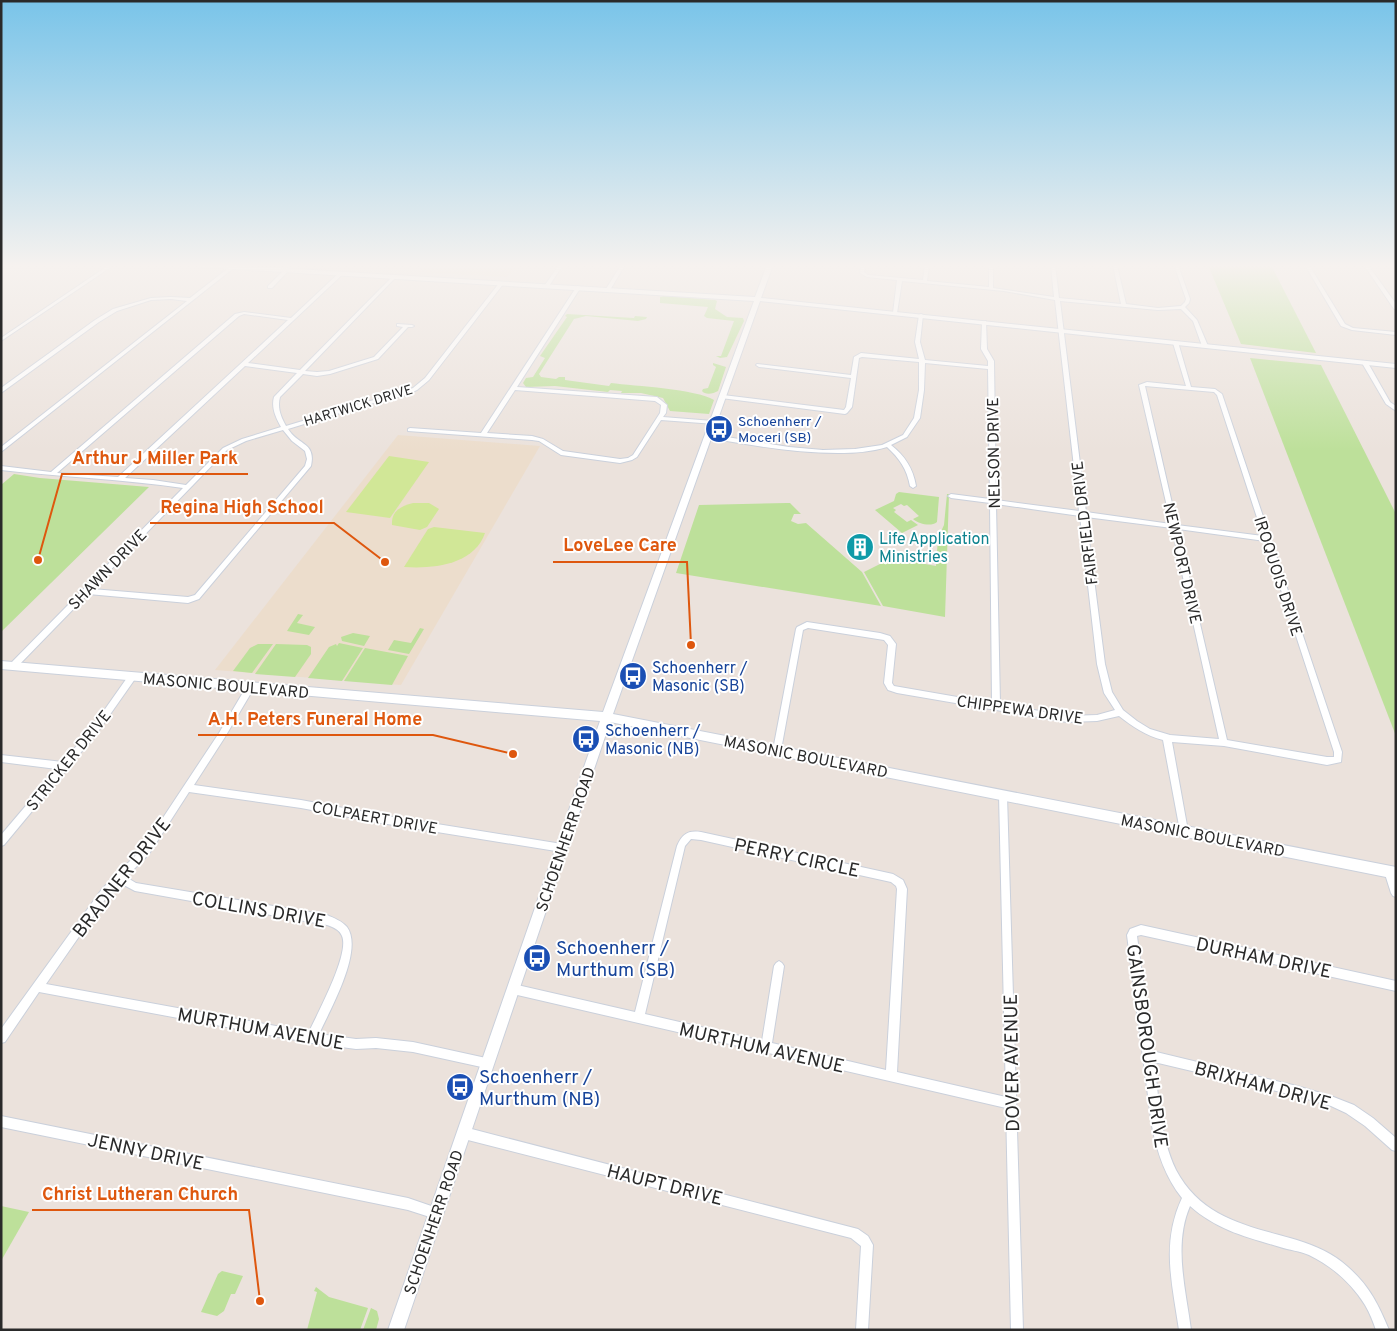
<svg xmlns="http://www.w3.org/2000/svg" width="1397" height="1331" font-family="Overpass,sans-serif">
  <style>
    .education { fill: #ecddcc }
    .green { fill: #bde09a }
    .pitch { fill: #d1e797 }
    .lines { fill: none; stroke-linecap: round; stroke-linejoin: round }
    .street-casing { stroke: #cad0db; stroke-width: 2 }
    .secondary-casing { stroke: #cad0db; stroke-width: 2 }
    .street { fill: #fff; fill-rule: evenodd }
    .secondary { fill: #fff; fill-rule: evenodd }
    .labels { text-anchor: middle; stroke-width: 4; stroke-linejoin: round; paint-order: stroke }
    .far-street-label { font-size: 14px; fill: #2a2a2a; stroke: #fff }
    .far-transit-label { font-size: 14px; fill: #164399; stroke: #fff; text-anchor: start }
    .street-label { font-size: 16px; fill: #2a2a2a; stroke: #fff }
    .culture-label { font-size: 16px; fill: #0d838f; stroke: #fff; text-anchor: start }
    .transit-label { font-size: 16px; fill: #164399; stroke: #fff; text-anchor: start }
    .near-street-label { font-size: 19px; fill: #2a2a2a; stroke: #fff }
    .near-transit-label { font-size: 19px; fill: #164399; stroke: #fff; text-anchor: start }
    .leader { fill: none; stroke: #de570e; stroke-width: 2 }
    .callout-dot { fill: #de570e; stroke: #fff; stroke-width: 2 }
    .callout-label { font-size: 18px; text-anchor: middle; font-weight: bold; fill: #de570e; stroke: #fff; stroke-width: 4; stroke-linejoin: round; paint-order: stroke }
  </style>
  <rect width="100%" height="100%" fill="#ebe2dc"/>
  <!-- education -->
  <g class="education">
    <polygon points="425,265 517,265 507,277 419,272"/>
    <polygon points="398,435 540,446 401,685 215,670"/>
  </g>
  <!-- green -->
  <g class="green">
    <polygon points="1208,265 1271,265 1316,353 1241,344"/>
    <polygon points="664,296 715,300 717,301 715,309 727,317 743,318 744,321 727,357 720,358 716,356 721,356 734,321 707,318 704,316 708,307 660,303 660,297"/>
    <path d="M567,314l67,4 1,-2 12,1 -1,2 -8,2 -52,-5 -12,3 -35,55 2,3 15,2 3,-2h6v3l44,6 2,-3c24,3 85,6 103,17l-5,14 -39,-3 -7,-13 -22,-5h-20l1,-2 -12,-1 -2,2 -53,-6 -29,1 -3,-4 3,-5 7,-1 12,-19 -5,-2 27,-39 -2,-1z"/>
    <polygon points="1250,358 1321,365 1396,514 1396,736"/>
    <path d="M713,363l13,4 -8,24c-5,3 -13,4 -16,0l1,-2 5,-1 8,-21 -3,-2z"/>
    <polygon points="14,474 40,478 149,487 1,632 1,485"/>
    <path d="M899,492l40,5 -2,25c-6,5 -18,2 -24,-3l6,-3 -12,-11 -3,1 -3,-2 -8,4 3,2 -2,2 13,10 4,-2 7,5 -16,8 -27,-23 19,-9 2,-7z"/>
    <polygon points="947,494 949,494 945,617 883,606 864,572 900,554 909,561 936,566 938,538 944,525"/>
    <polygon points="787,503 790,503 801,514 794,514 791,521 798,524 806,523 862,572 881,606 676,573 699,505"/>
    <polygon points="298,614 303,615 297,623 315,627 309,635 287,631"/>
    <polygon points="420,628 424,629 409,654 388,650 394,640 411,643"/>
    <polygon points="353,633 370,636 364,646 342,641 341,637"/>
    <polygon points="339,643 363,648 342,681 308,678 329,647 336,644 337,646"/>
    <polygon points="258,644 273,644 252,673 233,671 250,648"/>
    <polygon points="276,644 307,645 311,647 311,654 295,677 255,674"/>
    <polygon points="365,648 408,656 392,685 344,681"/>
    <polygon points="1,1206 29,1212 1,1261"/>
    <polygon points="222,1271 243,1276 235,1294 231,1294 224,1311 217,1316 201,1312 218,1274"/>
    <polygon points="316,1287 329,1297 368,1308 360,1330 307,1330 317,1292 314,1291"/>
    <polygon points="371,1308 377,1311 379,1319 376,1330 363,1330"/>
  </g>
  <!-- pitch -->
  <g class="pitch">
    <polygon points="389,456 429,462 390,518 346,512"/>
    <path d="M413,503h16l10,6 -12,18 -7,3 -28,-5c-1,-14 9,-19 21,-22z"/>
    <path d="M434,527l51,6c-11,32 -52,36 -81,34l24,-38z"/>
  </g>
  <g class="lines">
    <!-- street casing -->
    <g class="street-casing">
      <g id="street">
        <polygon points="109,265 114,265 1,341 1,338"/>
        <polygon points="559,265 563,265 549,286 545,286 545,285"/>
        <polygon points="621,265 625,265 610,290 606,290 606,289"/>
        <path d="M861,265h4l-1,7 4,3 55,5 2,-15h4l-2,16 62,6v-22h4v23l61,9 -3,-32h4l4,33 62,6 -8,-39h4l9,39 32,4 23,-2 4,-4 1,-3 -12,-34h4l12,34 -1,4 -4,4 12,13 11,26 -1,1 -5,-1 -9,-25 -12,-12 -23,1 -98,-9 26,211 85,12 -32,-139 8,-3 39,4 -13,-43 5,-1 13,45 24,2 7,5 120,358 -1,10 -14,3 -103,-19 -52,-4 16,89 -1,3 -3,1 -3,-1 -1,-3 -17,-91c-17,-4 -31,-14 -44,-24l-22,5 -30,1 -170,-29 -9,-3 -4,-7 4,-38 -4,-5 -76,-12 -5,2 -22,120 -1,2 -3,1 -3,-1 -1,-2 23,-121 1,-2 10,-5 73,11 10,3 6,8 -4,39 2,3 98,17 -2,-200 -39,-5 -3,-2 3,-2 39,5 -2,-130 -63,-6 -1,27 -4,28 -13,19 -16,8c14,11 22,23 25,41l-3,2 -3,-2c-3,-17 -11,-28 -23,-39 -16,5 -33,6 -49,6 -44,0 -87,-8 -130,-15l-3,-2 3,-2 81,13 34,3 32,-1 27,-4 21,-10 11,-17 5,-28v-28l-57,-5 -3,1 -7,49 -5,6 -2,1 -124,-16 -1,-1 3,-2 121,15 2,-3 5,-29 -92,-11 -3,-2 1,-1 94,11 3,-18 7,-4 58,6 -4,-17 4,-27 2,-1 2,1 -3,27 5,18 63,6v-5l-7,-12 1,-27 4,-1 1,28 7,12 2,139 83,11 -24,-211 -51,-9 -102,-10 -5,32 -2,1 -2,-1 4,-33 -30,-3 -7,-4zM1145,386l69,6 3,3 46,141 -86,-11zM996,504l84,12 17,148 7,29 11,17 -18,5 -30,1 -67,-12zM1086,517l86,11 47,211 -49,-4 -20,-6 -13,-8 -14,-11 -11,-18 -7,-28zM1178,529l87,12 69,211v5h-7l-100,-17z"/>
        <polygon points="1305,265 1309,265 1345,324 1353,328 1396,332 1396,335 1352,330 1341,326"/>
        <polygon points="1364,265 1368,265 1396,304 1396,309 1394,309"/>
        <polygon points="231,266 235,267 1,452 1,447 187,301 171,299 151,300 117,311 99,322 1,393 1,388 95,320 113,309 151,298 171,297 190,298"/>
        <polygon points="286,268 290,269 272,288 268,288 268,286"/>
        <path d="M340,272l4,1 -96,90 52,7 94,-95 2,1v1l-91,94 12,1 12,-1 45,-14 29,-30 -6,-1v-2l15,1 2,1 -2,1h-4l-30,32 -48,15 -13,2 -14,-2 -23,23c-3,11 1,20 6,29l76,-23 40,-10 11,-5 12,-10 75,-96 4,1 -75,97 -12,10 -11,5 -40,10 -78,24c11,17 28,13 23,37l-112,133 -11,4 -100,-9 -72,74h-6l-1,-2 1,-2 173,-176c-60,-9 -121,-11 -182,-18v-4l50,6 184,-158 9,-2 47,6zM244,314l44,6 -170,157 -61,-4 182,-157zM245,366l52,7 -23,24c-3,11 2,21 7,30l-39,12 -19,9 -37,37 -33,-5 -28,-2zM283,430l9,11 13,10 2,8 -2,7 -110,129 -7,2 -96,-8 135,-139 19,-9z"/>
        <path d="M577,286l4,1 -64,100 140,10 10,8 -1,8 -3,4 50,4 2,1v2l-54,-4 -24,37 -5,3 -12,3 -59,-8 -22,-14 -7,-1 -124,-9v-2l2,-1 71,5zM515,390l140,11 6,4 -1,8 -27,42 -5,3 -8,1 -57,-8 -20,-12 -11,-3 -45,-3z"/>
        <polygon points="1363,362 1368,363 1390,402 1396,406 1396,411 1386,404 1362,363"/>
        <polygon points="132,674 135,675 136,677 135,679 97,733 4,845 1,846 1,835 57,769 1,762 1,755 63,762 91,729 129,675"/>
        <path d="M251,683l3,1 1,2 -1,2 -29,49 -31,48 107,15 80,15 181,29 3,1 1,3 -1,3 -3,1 -181,-29 -80,-15 -112,-16 -40,62 -23,23 10,6 191,32c7,3 15,6 20,12 17,23 -17,83 -28,107l37,5 20,-1 37,4 73,16 4,1 1,4 -1,4 -4,1 -73,-16 -37,-4 -20,1 -44,-6 -273,-51 -34,50 -4,1v-14l101,-140 41,-41 76,-115 29,-49zM120,883l15,8 192,34c6,2 13,5 15,11 8,18 -25,78 -33,96l-263,-48 62,-89z"/>
        <path d="M1003,791l3,1 1,3 16,535h-12l-5,-222 -493,-114 -4,-1 -1,-4 1,-4 4,-1 122,28 42,-166c5,-12 11,-16 24,-14l192,42 10,6 4,9 -10,183 109,25 -7,-302 1,-3zM691,839l10,1 190,42 5,4 1,3 -11,181 -114,-27 12,-77 -2,-3 -3,-2 -3,2 -2,3 -12,75 -117,-27 40,-168z"/>
        <polygon points="1389,867 1392,868 1396,878 1396,897 1393,896 1391,893 1384,871 1386,868"/>
        <path d="M1141,925l255,56v10l-255,-56 -4,1 15,115 145,35 34,10 23,9 19,13 23,20v13l-4,-1 -27,-24 -19,-13 -15,-7 -34,-10 -143,-34c5,36 6,75 22,108 25,47 68,55 114,68 18,5 37,12 52,24 25,20 35,39 47,68h-13c-3,-8 -6,-17 -11,-25 -13,-21 -33,-39 -56,-50 -9,-4 -20,-5 -29,-8 -34,-10 -63,-17 -90,-41 -17,39 -4,84 1,124h-12c-7,-47 -18,-87 3,-132 -17,-21 -25,-46 -30,-72l-25,-191 3,-6z"/>
        <polygon points="1,1116 408,1198 440,1209 442,1213 440,1217 436,1219 408,1210 1,1127"/>
        <polygon points="464,1127 858,1229 868,1236 873,1245 868,1330 856,1330 861,1246 851,1238 464,1139 460,1137 458,1133 460,1129"/>
      </g>
    </g>
    <!-- secondary casing -->
    <g class="secondary-casing">
      <polygon id="secondary" points="198,265 228,265 755,297 767,265 773,265 761,298 1396,364 1396,368 760,301 613,714 1396,867 1396,879 610,722 404,1330 388,1330 600,721 1,669 1,661 603,712 754,301 201,267"/>
    </g>
    <!-- street -->
    <use href="#street" class="street"/>
    <!-- secondary -->
    <use href="#secondary" class="secondary"/>
  </g>
  <!-- sky -->
  <linearGradient id="sky" x2="0" y2="1"><stop stop-color="#79c4e9"/><stop offset="0.59" stop-color="#f6f2ef"/><stop offset="1" stop-color="#f6f2ef" stop-opacity="0"/></linearGradient>
  <rect width="1397" height="451" fill="url(#sky)"/>
  <!-- icons -->
  <defs>
    <g id="bus-disc" transform="scale(1.4375)"><circle r="9.5" fill="#1a4fb4" stroke="#fff"/><path d="M-5-6H5V4H4V6H2V4H-2V6H-4V4H-5ZM-3.5-4V0h7V-4ZM-3.5 1.2v1.5H-2V1.2ZM2 1.2v1.5H3.5V1.2Z" fill="#fff"/></g>
    <g id="building-disc" transform="scale(1.4375)"><circle r="9.5" fill="#0f9aa8" stroke="#fff"/><path d="M-4-6H4V6H1V3H-1V6H-4ZM-2.5-4.3h1.7v1.8h-1.7ZM.8-4.3h1.7v1.8H.8ZM-2.5-1h1.7V.8h-1.7ZM.8-1h1.7V.8H.8Z" fill="#fff"/></g>
  </defs>
  <g fill-rule="evenodd">
    <use href="#bus-disc" x="719" y="429"/>
    <use href="#building-disc" x="860" y="547"/>
    <use href="#bus-disc" x="633" y="676"/>
    <use href="#bus-disc" x="586" y="739"/>
    <use href="#bus-disc" x="537" y="958"/>
    <use href="#bus-disc" x="460" y="1087"/>
  </g>
  <g class="labels">
    <!-- far-street labels -->
    <g class="far-street-label">
      <text transform="translate(358 405) rotate(-17)" y="5">HARTWICK DRIVE</text>
    </g>
    <!-- far-transit labels -->
    <g class="far-transit-label">
      <text x="738" y="426">Schoenherr /<tspan x="738" dy="16">Moceri (SB)</tspan></text>
    </g>
    <!-- street labels -->
    <g class="street-label">
      <text transform="translate(993 453) rotate(-91)" y="6">NELSON DRIVE</text>
      <text transform="translate(1084 523) rotate(-97)" y="6">FAIRFIELD DRIVE</text>
      <text transform="translate(1183 563) rotate(77)" y="6">NEWPORT DRIVE</text>
      <text transform="translate(107 569) rotate(-46)" y="6">SHAWN DRIVE</text>
      <text transform="translate(1279 576) rotate(72)" y="6">IROQUOIS DRIVE</text>
      <text transform="translate(226 685) rotate(5)" y="6">MASONIC BOULEVARD</text>
      <text transform="translate(1020 709) rotate(8)" y="6">CHIPPEWA DRIVE</text>
      <text transform="translate(806 756) rotate(11)" y="6">MASONIC BOULEVARD</text>
      <text transform="translate(68 760) rotate(-51)" y="6">STRICKER DRIVE</text>
      <text transform="translate(375 817) rotate(10)" y="6">COLPAERT DRIVE</text>
      <text transform="translate(1203 835) rotate(11)" y="6">MASONIC BOULEVARD</text>
      <text transform="translate(565 839) rotate(-71)" y="6">SCHOENHERR ROAD</text>
      <text transform="translate(433 1222) rotate(-71)" y="6">SCHOENHERR ROAD</text>
    </g>
    <!-- culture labels -->
    <g class="culture-label">
      <text x="879" y="544">Life Application<tspan x="879" dy="18">Ministries</tspan></text>
    </g>
    <!-- transit labels -->
    <g class="transit-label">
      <text x="652" y="673">Schoenherr /<tspan x="652" dy="18">Masonic (SB)</tspan></text>
      <text x="605" y="736">Schoenherr /<tspan x="605" dy="18">Masonic (NB)</tspan></text>
    </g>
    <!-- near-street labels -->
    <g class="near-street-label">
      <text transform="translate(797 857) rotate(12)" y="7">PERRY CIRCLE</text>
      <text transform="translate(121 877) rotate(-52)" y="7">BRADNER DRIVE</text>
      <text transform="translate(259 909) rotate(10)" y="7">COLLINS DRIVE</text>
      <text transform="translate(1264 957) rotate(12)" y="7">DURHAM DRIVE</text>
      <text transform="translate(261 1028) rotate(10)" y="7">MURTHUM AVENUE</text>
      <text transform="translate(1148 1046) rotate(82)" y="7">GAINSBOROUGH DRIVE</text>
      <text transform="translate(762 1047) rotate(13)" y="7">MURTHUM AVENUE</text>
      <text transform="translate(1011 1063) rotate(-91)" y="7">DOVER AVENUE</text>
      <text transform="translate(1263 1085) rotate(15)" y="7">BRIXHAM DRIVE</text>
      <text transform="translate(146 1151) rotate(12)" y="7">JENNY DRIVE</text>
      <text transform="translate(665 1184) rotate(14)" y="7">HAUPT DRIVE</text>
    </g>
    <!-- near-transit labels -->
    <g class="near-transit-label">
      <text x="556" y="954">Schoenherr /<tspan x="556" dy="22">Murthum (SB)</tspan></text>
      <text x="479" y="1083">Schoenherr /<tspan x="479" dy="22">Murthum (NB)</tspan></text>
    </g>
  </g>
  <!-- callouts -->
  <path class="leader" d="M38 560L62 474H248M385 562L334 523H150M691 645L687 562H553M513 754L433 735H198M260 1301L249 1210H32"/>
  <g class="callout-dot">
    <circle cx="38" cy="560" r="5"/>
    <circle cx="385" cy="562" r="5"/>
    <circle cx="691" cy="645" r="5"/>
    <circle cx="513" cy="754" r="5"/>
    <circle cx="260" cy="1301" r="5"/>
  </g>
  <g class="callout-label">
    <text x="155" y="464">Arthur J Miller Park</text>
    <text x="242" y="513">Regina High School</text>
    <text x="620" y="551">LoveLee Care</text>
    <text x="315" y="725">A.H. Peters Funeral Home</text>
    <text x="140" y="1200">Christ Lutheran Church</text>
  </g>
  <!-- border -->
  <rect width="1397" height="1331" fill="none" stroke="#2a2a2a" stroke-width="5"/>
</svg>
